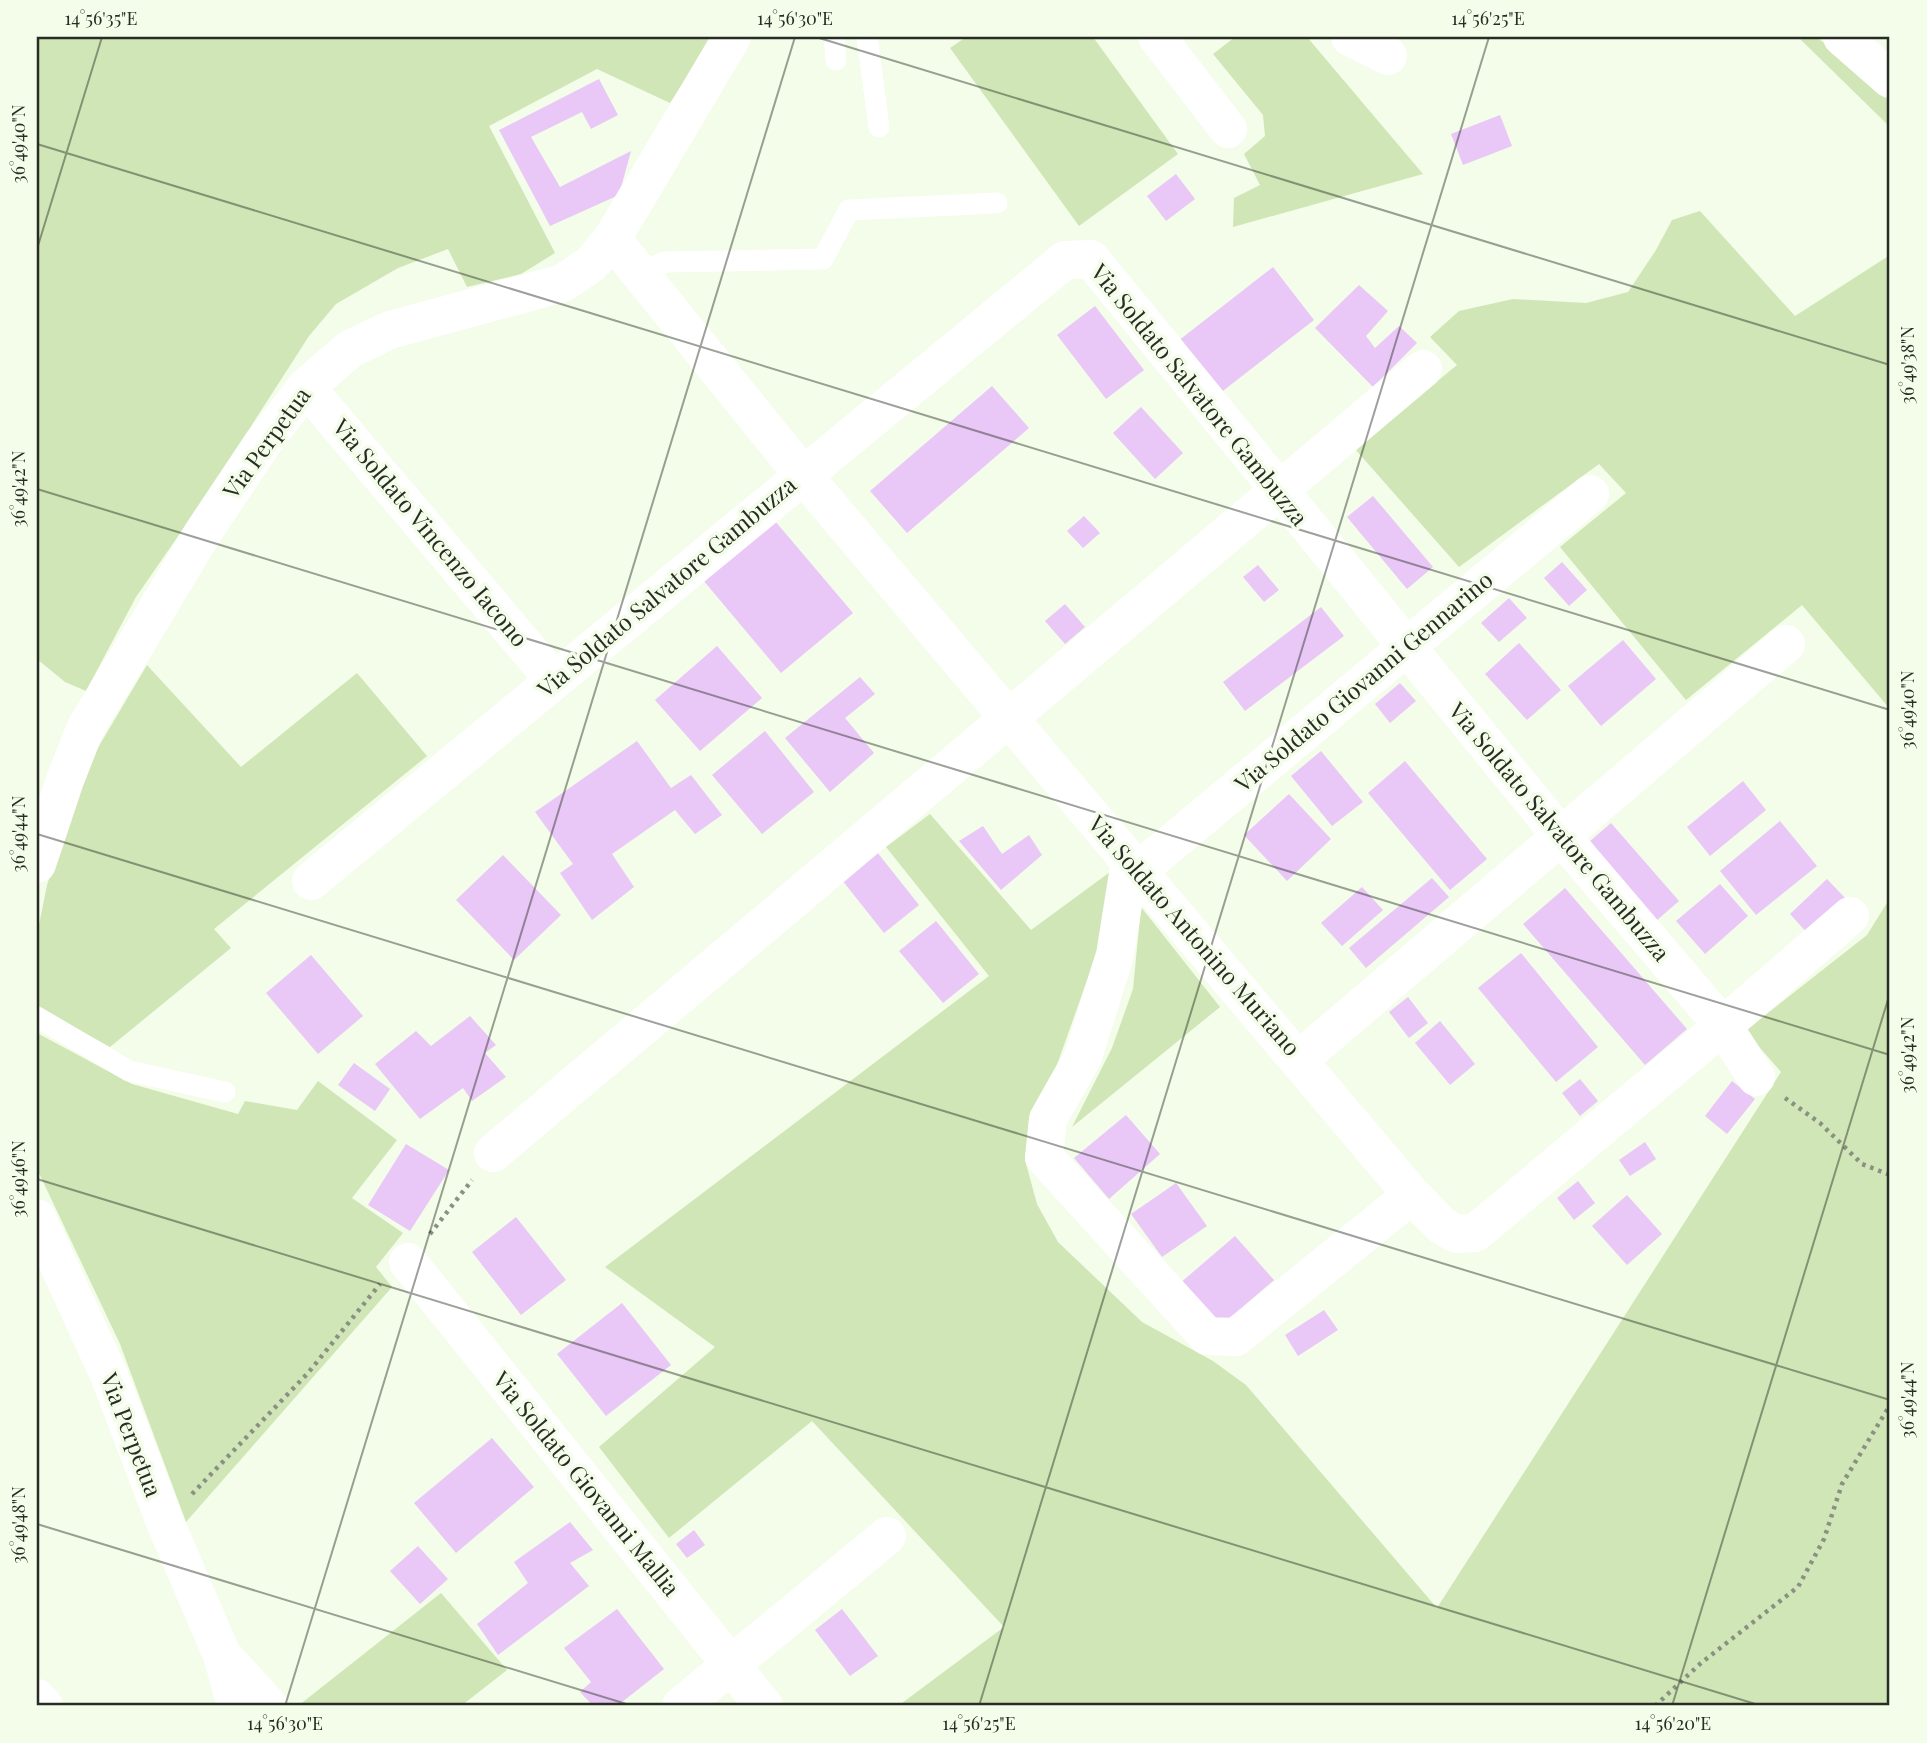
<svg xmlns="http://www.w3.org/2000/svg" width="1927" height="1743" font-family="'Playfair Display',serif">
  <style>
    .green { fill: #d0e6b7 }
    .building { fill: #e9c8f8 }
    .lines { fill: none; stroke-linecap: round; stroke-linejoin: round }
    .path { stroke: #8a9083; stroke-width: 4.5; stroke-dasharray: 3.5 5; stroke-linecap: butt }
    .service { stroke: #fff; stroke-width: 21 }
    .minor { stroke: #fff; stroke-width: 38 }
    .tertiary { stroke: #fff; stroke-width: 38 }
    .ticks { fill: none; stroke: #282c24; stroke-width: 2; stroke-opacity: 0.45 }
    .labels { text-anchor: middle; stroke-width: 7; stroke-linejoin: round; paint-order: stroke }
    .street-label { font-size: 23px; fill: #282c24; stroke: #f3fde9 }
    .neatline { fill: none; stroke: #282c24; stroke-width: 2.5 }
    .ticks-label { font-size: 18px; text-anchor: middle; fill: #282c24 }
  </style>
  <rect width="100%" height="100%" fill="#f3fde9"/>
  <!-- green -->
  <g class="green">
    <polygon points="37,37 713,37 670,103 597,69 489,126 555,253 521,274 467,287 448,249 398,268 336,304 309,336 210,490 136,597 86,691 65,682 37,659"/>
    <polygon points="966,37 1093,37 1178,154 1079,226 950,48"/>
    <polygon points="1235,37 1307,37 1423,174 1233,227 1234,198 1260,185 1244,154 1265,136 1263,115 1213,54"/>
    <polygon points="1798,37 1816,37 1866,73 1890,94 1890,127"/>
    <polygon points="1700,211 1795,316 1890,255 1890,709 1802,605 1686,700 1560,547 1626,493 1599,464 1459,567 1355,449 1457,365 1430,337 1459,311 1513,299 1586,303 1628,292 1656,250 1672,220"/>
    <polygon points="147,665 241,767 357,673 427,756 214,929 231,948 110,1047 37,1007 37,935 47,885 71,811 96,751"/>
    <polygon points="930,814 1031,930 1110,872 1102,938 1052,1079 1030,1121 1025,1160 1037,1204 1058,1242 1142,1322 1213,1361 1246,1385 1437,1608 1781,1072 1745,1031 1867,935 1890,898 1890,1706 898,1706 1004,1627 812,1421 669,1538 599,1447 715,1347 605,1267 989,976 886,847"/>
    <polygon points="1141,907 1220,1007 1072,1127 1112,1048 1133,989"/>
    <polygon points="37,1033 132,1084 238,1114 245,1101 297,1110 318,1081 397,1140 352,1198 403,1233 376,1267 392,1287 186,1522 120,1344 37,1169"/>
    <polygon points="441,1593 507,1670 461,1706 298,1706"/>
  </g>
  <!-- building -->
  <g class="building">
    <polygon points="599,79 618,115 591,129 582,112 531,137 560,187 631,151 619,195 550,226 499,130"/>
    <polygon points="1500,115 1512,146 1463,165 1451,134"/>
    <polygon points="1176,174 1195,199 1166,221 1147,196"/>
    <polygon points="1273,267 1314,320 1219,394 1178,341"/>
    <polygon points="1359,285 1388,311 1366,336 1375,348 1399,326 1417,343 1373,387 1315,328"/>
    <polygon points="1095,306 1144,370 1106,399 1057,335"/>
    <polygon points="992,386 1029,428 907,533 870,491"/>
    <polygon points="1141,407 1183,453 1155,479 1113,433"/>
    <polygon points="1373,496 1433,567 1407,589 1347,517"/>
    <polygon points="1084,516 1100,533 1083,548 1067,531"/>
    <polygon points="775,521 853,613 781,673 703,580"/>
    <polygon points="1562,562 1587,590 1569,606 1544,578"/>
    <polygon points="1258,565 1279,590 1264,602 1243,577"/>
    <polygon points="1509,598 1527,618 1499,642 1481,623"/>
    <polygon points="1065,604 1085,627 1065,644 1045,621"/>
    <polygon points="1321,607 1344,636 1245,711 1223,682"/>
    <polygon points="1623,640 1656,679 1601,726 1568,686"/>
    <polygon points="1519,643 1561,690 1527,720 1485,674"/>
    <polygon points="717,646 762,698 700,751 655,700"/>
    <polygon points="860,677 875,694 845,718 874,753 830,792 785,738"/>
    <polygon points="1400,683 1416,701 1390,723 1375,704"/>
    <polygon points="765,731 814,792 762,834 712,775"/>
    <polygon points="637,741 671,788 691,775 722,815 695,834 675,810 612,854 634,887 592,920 560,873 573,864 535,812"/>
    <polygon points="1321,751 1363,802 1332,826 1291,776"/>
    <polygon points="1405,761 1487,859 1450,890 1368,793"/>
    <polygon points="1743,781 1766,810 1710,856 1687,827"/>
    <polygon points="1289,794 1331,839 1287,881 1244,835"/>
    <polygon points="1780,821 1817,866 1756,915 1720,871"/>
    <polygon points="1611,823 1679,901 1656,921 1589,842"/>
    <polygon points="983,826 1002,854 1029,835 1042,855 1001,890 959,841"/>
    <polygon points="877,852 919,905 884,933 842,880"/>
    <polygon points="503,855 561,915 514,960 456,900"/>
    <polygon points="1432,878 1449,897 1366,968 1349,948"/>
    <polygon points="1827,879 1846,899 1809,935 1790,914"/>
    <polygon points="1720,884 1748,916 1705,954 1676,921"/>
    <polygon points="1362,887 1383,910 1342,946 1321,923"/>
    <polygon points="1565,888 1687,1029 1645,1065 1523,924"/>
    <polygon points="936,921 979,974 943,1003 899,951"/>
    <polygon points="1521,953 1598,1047 1556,1082 1478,988"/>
    <polygon points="311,955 363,1016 318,1054 266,993"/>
    <polygon points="1408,997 1428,1023 1409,1038 1389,1012"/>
    <polygon points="470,1016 496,1045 485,1053 506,1077 472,1101 463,1088 420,1119 375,1064 416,1031 431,1046"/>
    <polygon points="1440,1021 1475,1064 1450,1085 1415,1043"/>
    <polygon points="354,1063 390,1089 375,1111 338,1085"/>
    <polygon points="1580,1079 1598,1101 1580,1116 1562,1093"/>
    <polygon points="1732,1081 1755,1099 1727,1134 1705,1116"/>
    <polygon points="1126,1115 1160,1154 1109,1199 1074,1158"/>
    <polygon points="1645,1142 1656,1159 1630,1176 1619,1160"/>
    <polygon points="406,1144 449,1170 410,1231 368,1205"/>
    <polygon points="1578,1181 1595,1203 1574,1220 1557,1198"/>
    <polygon points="1176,1183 1207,1226 1162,1257 1131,1214"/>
    <polygon points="1627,1195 1662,1234 1627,1265 1592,1226"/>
    <polygon points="516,1217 566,1280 521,1315 472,1252"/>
    <polygon points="1235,1236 1274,1280 1218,1328 1179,1284"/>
    <polygon points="622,1303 671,1365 606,1416 557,1354"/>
    <polygon points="1324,1310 1338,1330 1298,1356 1285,1335"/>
    <polygon points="492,1438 534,1487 456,1553 414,1503"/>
    <polygon points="570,1522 593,1550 570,1563 589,1586 498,1655 477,1624 528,1583 514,1562"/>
    <polygon points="694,1530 705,1545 687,1558 676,1544"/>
    <polygon points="418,1546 448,1579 420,1604 390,1571"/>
    <polygon points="617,1609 664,1669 617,1706 593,1706 580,1692 591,1682 564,1648"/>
    <polygon points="842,1609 878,1656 850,1676 815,1630"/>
  </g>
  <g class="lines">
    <!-- path -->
    <g class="path">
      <polyline points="1785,1098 1820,1123 1862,1164 1890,1175"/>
      <polyline points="430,1234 472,1180"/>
      <polyline points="192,1494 308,1373 380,1284"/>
      <polyline points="1655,1706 1701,1663 1798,1587 1824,1539 1842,1484 1890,1405"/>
    </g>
    <!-- service -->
    <g class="service">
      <polyline points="834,37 836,60"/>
      <polyline points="867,37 879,127"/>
      <polyline points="639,271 666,262 823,259 849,210 997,203"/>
      <polyline points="37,1017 129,1071 225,1092"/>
    </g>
    <!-- minor -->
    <g class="minor">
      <polyline points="1157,37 1228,129"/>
      <polyline points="1350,37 1388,56"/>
      <polyline points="1842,37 1890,79"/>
      <polyline points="612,239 803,475 1412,1195 1441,1225 1456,1234 1475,1233 1723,1026 1850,916"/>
      <polyline points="306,387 554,680"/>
      <polyline points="1130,861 1115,955 1083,1057 1048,1119 1044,1157 1207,1336 1236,1337 1412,1195"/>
      <polyline points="1138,871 1590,494"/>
      <polyline points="311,881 1065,260 1091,259 1561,836 1723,1026 1756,1077"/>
      <polyline points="1300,1059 1786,644"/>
      <polyline points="493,1153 1423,369"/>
      <polyline points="408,1262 764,1706"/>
      <polyline points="681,1706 887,1536"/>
    </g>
    <!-- tertiary -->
    <g class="tertiary">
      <polyline points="37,864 65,780 85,729 202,534 262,444 306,387 350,349 390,330 563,283 591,264 612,239 732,37"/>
      <polyline points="37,1218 109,1375 165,1522 222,1655 236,1706"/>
      <polyline points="226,1659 269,1706"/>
      <polyline points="37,1698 44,1706"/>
    </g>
  </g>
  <!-- ticks -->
  <path class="ticks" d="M816,37l1074,328M37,144l1853,566M37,249l65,-212M37,489l1853,566M37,834l1853,566M37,1179l1725,527M37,1524l596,182M285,1706l510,-1669M979,1706l510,-1669M1672,1706l218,-713"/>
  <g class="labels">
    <!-- street labels -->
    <g class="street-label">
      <text transform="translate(1199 395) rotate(51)" y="8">Via Soldato Salvatore Gambuzza</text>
      <text transform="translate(267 443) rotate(-54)" y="8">Via Perpetua</text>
      <text transform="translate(430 533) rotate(50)" y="8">Via Soldato Vincenzo Iacono</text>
      <text transform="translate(667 587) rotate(-40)" y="8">Via Soldato Salvatore Gambuzza</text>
      <text transform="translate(1364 682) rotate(-40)" y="8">Via Soldato Giovanni Gennarino</text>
      <text transform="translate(1559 832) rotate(50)" y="8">Via Soldato Salvatore Gambuzza</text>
      <text transform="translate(1194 936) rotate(49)" y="8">Via Soldato Antonino Muriano</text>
      <text transform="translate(131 1435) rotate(69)" y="8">Via Perpetua</text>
      <text transform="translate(586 1484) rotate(51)" y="8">Via Soldato Giovanni Mallia</text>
    </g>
  </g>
  <!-- border -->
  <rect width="1927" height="1743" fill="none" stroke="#f3fde9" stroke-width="77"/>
  <rect x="38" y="38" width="1850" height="1666" class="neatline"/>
  <g class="ticks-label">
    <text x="101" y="25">14°56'35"E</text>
    <text x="795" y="25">14°56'30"E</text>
    <text x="1488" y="25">14°56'25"E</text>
    <text transform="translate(19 144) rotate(-90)" y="6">36°49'40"N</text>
    <text transform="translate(1908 365) rotate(-90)" y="6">36°49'38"N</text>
    <text transform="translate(19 489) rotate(-90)" y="6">36°49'42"N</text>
    <text transform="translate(1908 710) rotate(-90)" y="6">36°49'40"N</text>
    <text transform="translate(19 834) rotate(-90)" y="6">36°49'44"N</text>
    <text transform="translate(1908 1055) rotate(-90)" y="6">36°49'42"N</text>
    <text transform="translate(19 1179) rotate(-90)" y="6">36°49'46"N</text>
    <text transform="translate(1908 1400) rotate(-90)" y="6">36°49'44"N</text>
    <text transform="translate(19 1525) rotate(-90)" y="6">36°49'48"N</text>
    <text x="285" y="1730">14°56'30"E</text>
    <text x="979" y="1730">14°56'25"E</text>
    <text x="1673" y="1730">14°56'20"E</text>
  </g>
</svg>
